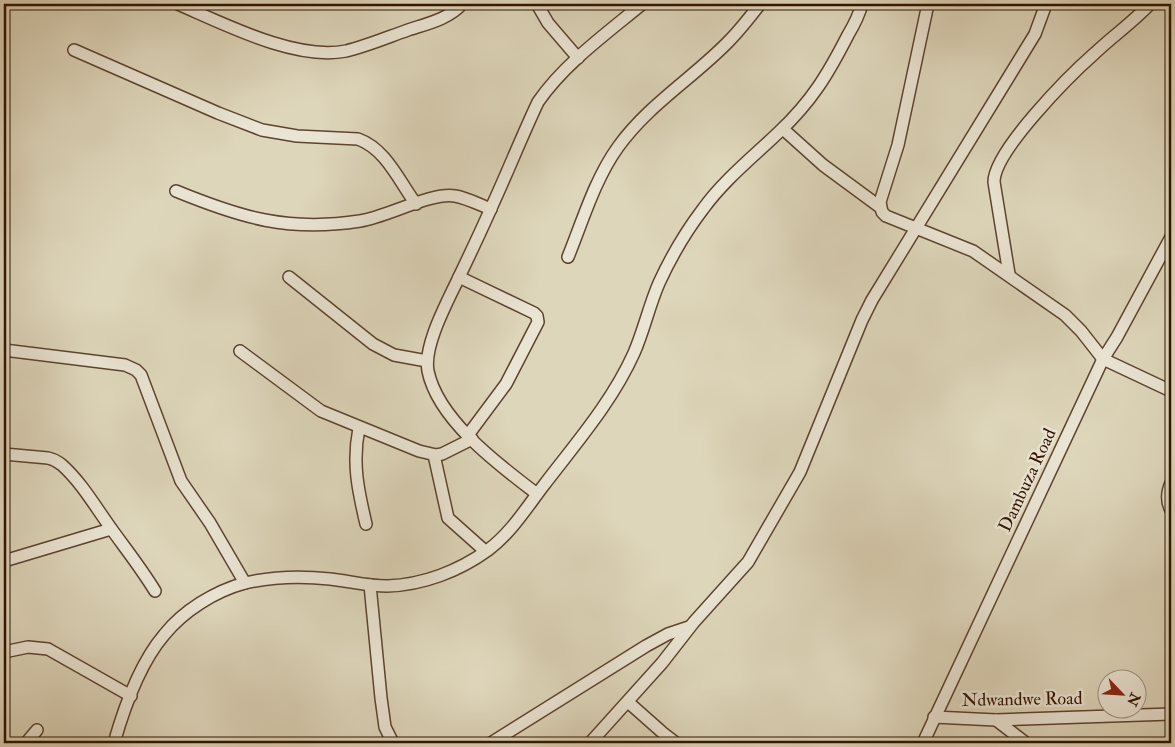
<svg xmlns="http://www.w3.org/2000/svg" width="1175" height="747" font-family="'IM FELL Double Pica',serif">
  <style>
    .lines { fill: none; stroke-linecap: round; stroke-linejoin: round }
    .minor-casing { stroke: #5c442f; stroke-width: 14 }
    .minor { stroke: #eae4d3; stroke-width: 11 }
    .labels { text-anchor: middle; stroke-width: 5; stroke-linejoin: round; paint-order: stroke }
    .street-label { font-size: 18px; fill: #311400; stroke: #eae4d3 }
  </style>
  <rect width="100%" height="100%" fill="#ded6bb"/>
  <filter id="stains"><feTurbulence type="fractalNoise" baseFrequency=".004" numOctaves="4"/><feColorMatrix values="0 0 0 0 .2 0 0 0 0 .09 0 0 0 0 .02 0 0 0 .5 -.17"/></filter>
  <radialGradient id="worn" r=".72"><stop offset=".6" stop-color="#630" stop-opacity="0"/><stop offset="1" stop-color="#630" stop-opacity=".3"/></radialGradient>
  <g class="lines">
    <!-- minor casing -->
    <g class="minor-casing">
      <g id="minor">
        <path d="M178,4c46,20 118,57 168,47 21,-5 42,-14 62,-21 18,-6 41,-11 54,-26"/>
        <polyline points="537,4 548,23 578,58"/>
        <polyline points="928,4 898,145 880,202 882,212 886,216 973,251 1065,315 1081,331 1103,359 1171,391"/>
        <path d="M74,50l144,63 44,17 35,6 61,3c28,10 41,42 58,65"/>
        <polyline points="783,129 823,165 880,207"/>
        <path d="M176,191c66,27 112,41 184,30 27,-4 71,-29 95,-25 12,2 25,9 36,13"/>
        <path d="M568,257c15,-37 27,-78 50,-110 30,-42 75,-69 110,-105 12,-12 22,-25 32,-38"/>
        <path d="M1009,274l-15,-92c0,-31 76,-107 101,-129 18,-17 38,-31 55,-49"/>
        <polyline points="289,277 373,344 394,355 427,361"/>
        <polyline points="459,277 534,313 537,316 538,322 506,384 468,435"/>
        <polyline points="4,350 125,365 136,370 141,375 181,481 210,523 245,583"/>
        <polyline points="240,351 321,411 419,451 436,455 442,454 472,439"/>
        <path d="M359,428c-7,35 -1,62 7,96"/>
        <path d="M4,454l44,4c5,1 9,3 14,7 19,17 33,41 48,62 15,21 31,41 45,64"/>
        <polyline points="434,455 448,518 485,551"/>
        <path d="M1171,483c-4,9 -5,18 0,27"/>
        <path d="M537,494c-38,-29 -99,-74 -109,-123 -5,-26 21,-72 32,-96 11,-23 22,-46 32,-69 16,-35 30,-70 46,-104 26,-38 69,-69 104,-98"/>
        <polyline points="4,561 111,529"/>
        <polyline points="370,585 381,698 385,727 393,743"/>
        <polyline points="4,652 28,647 48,649 131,696"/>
        <polyline points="628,702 663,733 676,743"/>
        <polyline points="934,717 996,720 1171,714"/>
        <polyline points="996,720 1026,743"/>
        <polyline points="26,743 37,730"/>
        <path d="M114,743c10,-35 26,-80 50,-108 19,-24 51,-44 81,-52 26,-6 58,-7 85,-4 19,2 38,7 57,7 36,-1 72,-15 101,-36 23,-17 39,-43 56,-65 32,-42 68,-83 90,-132 10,-23 15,-47 25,-70 11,-24 28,-53 44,-74 21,-29 50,-52 76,-77 33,-31 49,-58 69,-97 6,-10 11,-20 14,-31"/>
        <polyline points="491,743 646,646 668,634 689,627"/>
        <polyline points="590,743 662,663 694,622 748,562 800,472 862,320 872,300 1035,34 1046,4"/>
        <polyline points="923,743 1103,359 1117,337 1171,237"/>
      </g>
    </g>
    <!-- minor -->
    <use href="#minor" class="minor"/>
  </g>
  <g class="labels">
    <!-- street labels -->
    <g class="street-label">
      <text transform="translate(1027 480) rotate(-65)" y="6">Dambuza Road</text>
      <text transform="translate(1022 699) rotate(-1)" y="6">Ndwandwe Road</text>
    </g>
  </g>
  <!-- margin -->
  <rect width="1175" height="747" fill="none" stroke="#ded6bb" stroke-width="20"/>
  <rect x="5" y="5" width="1165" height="737" fill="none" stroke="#311400" stroke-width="2.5"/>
  <rect x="10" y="10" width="1155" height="727" fill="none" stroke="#311400"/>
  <!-- north arrow -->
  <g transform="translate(1122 694) rotate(115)"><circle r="24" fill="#eae4d3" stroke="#a0917f"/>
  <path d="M0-4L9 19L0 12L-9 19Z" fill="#8f2418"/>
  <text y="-8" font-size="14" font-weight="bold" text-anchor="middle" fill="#311400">N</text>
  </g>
  <rect width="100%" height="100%" filter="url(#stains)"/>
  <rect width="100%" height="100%" fill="url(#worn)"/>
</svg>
